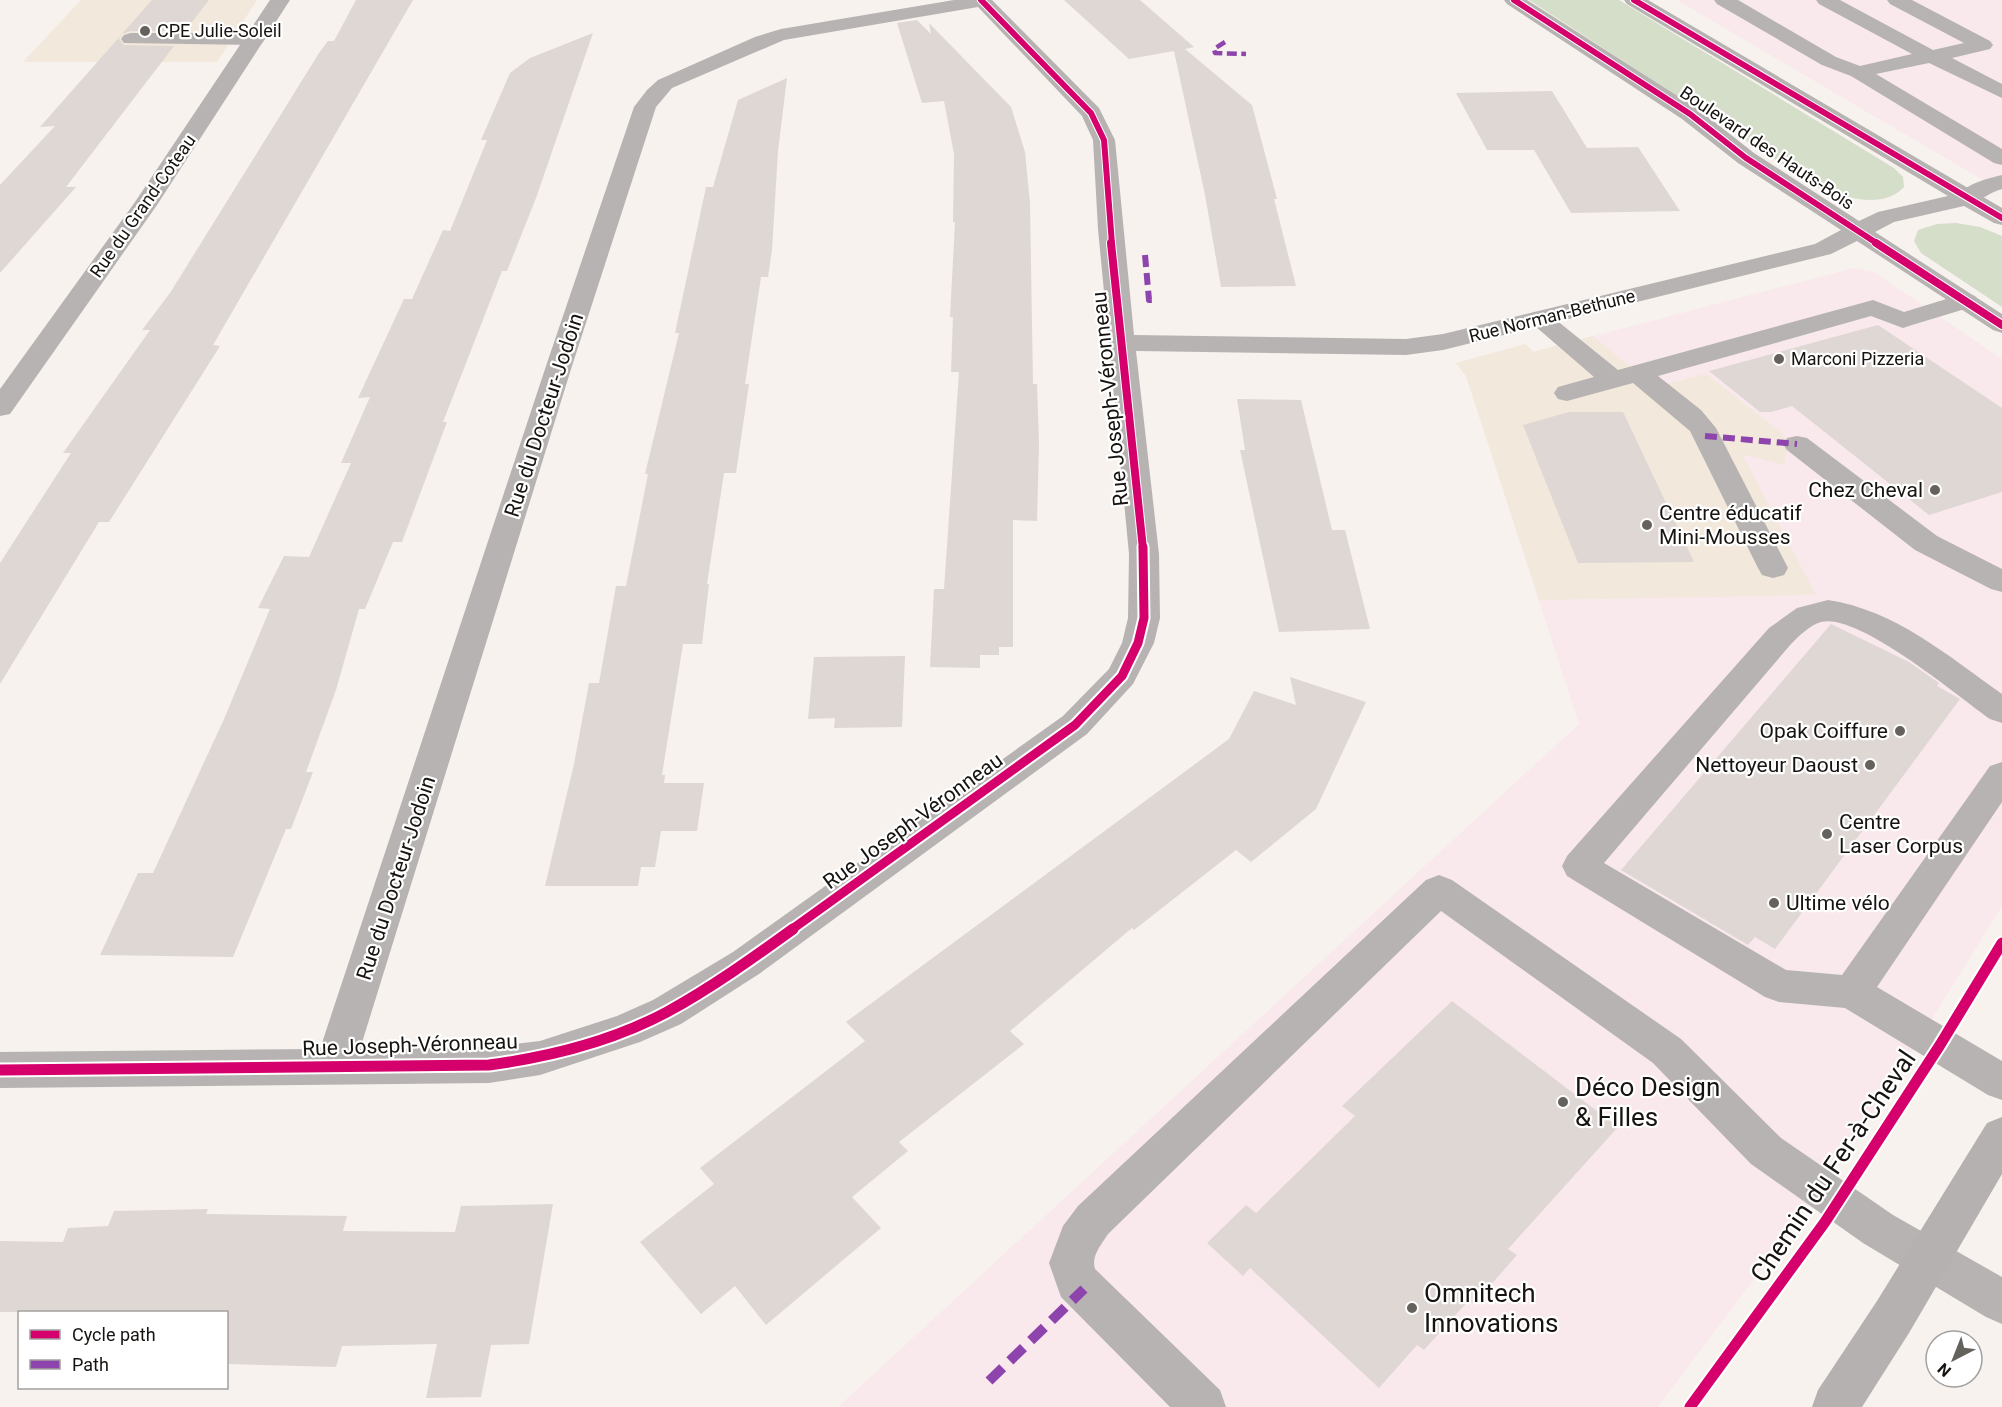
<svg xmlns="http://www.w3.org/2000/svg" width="2002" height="1407" font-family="Roboto,sans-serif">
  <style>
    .commercial { fill: #f9e9ec }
    .education { fill: #f2e8db }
    .green { fill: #d4dec9 }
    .building { fill: #dfd7d4 }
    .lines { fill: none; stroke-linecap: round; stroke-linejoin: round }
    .lane { fill: #b6b3b2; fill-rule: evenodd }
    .street { fill: #b6b3b2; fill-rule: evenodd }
    .secondary { fill: #b5b1b1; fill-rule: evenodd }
    .quiet-far2 { stroke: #8e44ad; stroke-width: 4.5; stroke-dasharray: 10 4.5; stroke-linecap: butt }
    .quiet-far1 { stroke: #8e44ad; stroke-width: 6; stroke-dasharray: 12 6; stroke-linecap: butt }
    .quiet { stroke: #8e44ad; stroke-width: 10; stroke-dasharray: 19 10; stroke-linecap: butt }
    .cycleway-far3-casing { stroke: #fff; stroke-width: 8 }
    .cycleway-far2-casing { stroke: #fff; stroke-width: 10 }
    .cycleway-far1-casing { stroke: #fff; stroke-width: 13 }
    .cycleway-casing { stroke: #fff; stroke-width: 15 }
    .cycleway-far3 { stroke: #d6006c; stroke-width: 6 }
    .cycleway-far2 { stroke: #d6006c; stroke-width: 8 }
    .cycleway-far1 { stroke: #d6006c; stroke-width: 9 }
    .cycleway { stroke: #d6006c; stroke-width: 11 }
    .poi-dot { fill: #65615d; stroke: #fff; stroke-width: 2 }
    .labels { text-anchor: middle; stroke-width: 4.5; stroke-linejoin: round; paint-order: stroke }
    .far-poi-label { font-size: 18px; fill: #161310; stroke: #fff; text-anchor: start }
    .far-street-label { font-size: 18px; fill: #161310; stroke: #fff }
    .street-label { font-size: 21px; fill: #161310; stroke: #fff }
    .poi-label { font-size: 21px; fill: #161310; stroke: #fff; text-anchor: end }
    .near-poi-label { font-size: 26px; fill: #161310; stroke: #fff; text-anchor: start }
    .near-street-label { font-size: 26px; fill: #161310; stroke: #fff }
  </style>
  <rect width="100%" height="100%" fill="#f7f2ed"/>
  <!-- commercial -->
  <g class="commercial">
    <polygon points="1677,0 2002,0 2002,191 1828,89"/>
    <polygon points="1854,268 1874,272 2002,359 2002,906 1869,1120 1791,1230 1658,1407 838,1407 1579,724 1466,376 1456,363 1526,344 1533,352"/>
  </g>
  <!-- education -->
  <g class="education">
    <polygon points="81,0 257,0 217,62 23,62"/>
    <polygon points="1593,336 1655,387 1706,374 1778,430 1789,443 1784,465 1742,454 1816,595 1539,600 1466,376 1456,363 1526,344 1533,352"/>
  </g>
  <!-- green -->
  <g class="green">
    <path d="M1529,0h90l275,168 9,9 1,10c-20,22 -56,11 -82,3z"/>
    <polygon points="1956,223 1980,227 2002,236 2002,307 1921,253 1914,241 1918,230 1937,224"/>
  </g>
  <!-- building -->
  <g class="building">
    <polygon points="152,0 209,0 185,31 131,31 122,34 119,39 124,45 174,46 66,187 76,187 0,273 0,185 55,126 40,127"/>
    <polygon points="356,0 413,0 213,345 220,346 109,522 99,522 0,684 0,563 71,453 63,453 150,330 142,330 170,293 319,53 328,41 334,41"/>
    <polygon points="1064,0 1140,0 1194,47 1185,49 1252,105 1277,199 1274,199 1296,286 1221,287 1205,195 1174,51 1129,59"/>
    <polygon points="917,20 931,34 929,23 1011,107 1025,152 1030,203 1033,384 1037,384 1039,444 1037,521 1013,520 1013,647 999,647 999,655 980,655 980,668 930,667 934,589 944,589 959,372 951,372 953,317 950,317 955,222 953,222 954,154 944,101 922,103 897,23"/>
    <polygon points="593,33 536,198 507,271 502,271 443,422 447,422 402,542 393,542 365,609 359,609 336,690 306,772 313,772 291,829 286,829 233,957 100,955 138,873 153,873 224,719 270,609 258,608 284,556 309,557 351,463 341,463 370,397 358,398 404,299 412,299 443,230 450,231 487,140 481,140 510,73 530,58"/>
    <polygon points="787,78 778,151 772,250 768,277 761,277 745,384 749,384 736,473 724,473 707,584 709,584 702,644 683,644 662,775 665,775 664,783 704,783 697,831 661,831 655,867 641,867 638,886 545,886 574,764 589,683 599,683 616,586 626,586 648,474 645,474 679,333 675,333 706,187 713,187 738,100"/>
    <polygon points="1552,91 1587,148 1638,147 1680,211 1571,213 1534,150 1487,150 1456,93"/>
    <polygon points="1878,325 2002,408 2002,492 1929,515 1792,406 1771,412 1760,412 1709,371"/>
    <polygon points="1237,399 1301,400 1332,530 1345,530 1370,629 1279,632 1240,450 1245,450"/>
    <polygon points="1569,412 1623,412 1694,562 1578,563 1523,425"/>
    <polygon points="1831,624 1909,662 1939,683 1937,686 1960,699 1775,949 1755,937 1748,945 1621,870"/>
    <polygon points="905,656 902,727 834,728 835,718 808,719 814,657"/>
    <polygon points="1290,677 1366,702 1316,809 1251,862 1236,850 1134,930 1132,928 1010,1031 1024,1044 899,1142 908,1151 852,1197 881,1228 766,1325 735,1286 701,1314 640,1242 714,1184 700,1168 865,1041 846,1022 1229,739 1254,691 1296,705"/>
    <polygon points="1452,1001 1618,1127 1508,1249 1517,1255 1474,1304 1469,1300 1424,1350 1417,1345 1379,1388 1250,1268 1243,1276 1207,1243 1246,1205 1256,1213 1355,1116 1342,1106"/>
    <polygon points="553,1204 529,1344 491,1345 481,1397 426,1398 437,1344 342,1346 336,1367 226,1364 226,1312 0,1312 0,1241 63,1242 68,1228 108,1226 114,1211 208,1209 206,1214 347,1216 343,1231 455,1232 461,1206"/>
  </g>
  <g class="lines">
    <!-- lane -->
    <g class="lane">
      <polygon points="1714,0 1738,0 1836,57 1860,66 1912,54 1819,4 1816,0 1840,0 1933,50 1964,43 1890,4 1887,0 1912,0 1990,41 1993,45 1990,49 1952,58 2002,84 2002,98 1929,63 1876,74 2002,149 2002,165 1994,163 1851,76 1822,65 1717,4"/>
      <polygon points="131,33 255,33 262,35 265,39 262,43 255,45 124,43 121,39 124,35"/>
      <path d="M2002,175v14c-16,4 -26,18 -43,14l-4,-5c10,-14 31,-19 47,-23z"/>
      <polygon points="1966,293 1975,296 1979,301 1975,306 1912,325 1903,328 1871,316 1658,376 1701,410 1716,428 1788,568 1784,575 1773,578 1762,575 1758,568 1690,431 1633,383 1567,401 1558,399 1554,393 1558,387 1594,377 1528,320 1532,315 1541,312 1550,315 1618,370 1873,300 1904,312"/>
      <polygon points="1797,436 1807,438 1937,536 2002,569 2002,592 1991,589 1915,550 1787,450 1783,444 1787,438"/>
      <path d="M1828,600c67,10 120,56 174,94v29l-12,-4c-31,-22 -132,-107 -169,-97 -11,3 -22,14 -30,22l-187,219 182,107 56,5 148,-209 12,-4v40l-125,185 125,74v39l-14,-5 -143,-87 -66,-6 -14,-5 -198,-121 -5,-10 5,-10 202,-228 28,-20z"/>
      <path d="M1439,875l13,5 229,159 100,99 112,77 109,62v47l-16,-7 -123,-74 -112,-79 -98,-101 -212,-152 -333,323c-7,11 -17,22 -13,35l125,121 6,17h-56l-109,-110 -12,-34 14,-37 15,-20 348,-326z"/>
    </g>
    <!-- street -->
    <g class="street">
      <polygon points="270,0 290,0 157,205 10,414 0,416 0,389 135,202"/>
      <path d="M954,0h38l107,108 16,32 19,195 272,4 37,-5 372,-90 26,-14 -103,-67 -56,-44 -175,-115 -3,-4h23l171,109 56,44 105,68 19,-9 70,-16 -321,-192 -3,-4h24l354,208v17l-8,-2 -30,-17 -70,16 -19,10 127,82v19l-9,-3 -136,-89 -26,13 -388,96 -37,5 -270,-4 23,203 1,64 -6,25 -21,41 -46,50 -328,240 -78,50 -41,18 -100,33 -51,8 -489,5v-36l320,-3 226,-683 88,-259 13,-17 11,-10 97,-43 26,-8zM978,7l104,109 11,24 5,89 31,325 -1,64 -6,25 -13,26 -46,47 -330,236 -80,48 -36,16 -77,25 -51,6 -129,2 212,-683 84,-259 16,-19 112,-48z"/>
    </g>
    <!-- secondary -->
    <polygon class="secondary" points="2002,1117 2002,1174 1909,1333 1862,1407 1812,1407 1818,1390 1877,1301 1987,1123"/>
    <!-- quiet-far2 -->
    <polyline class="quiet-far2" points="1225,42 1214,49 1215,53 1246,54"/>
    <!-- quiet-far1 -->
    <g class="quiet-far1">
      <polyline points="1145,255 1149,300 1155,300"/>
      <polyline points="1705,436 1797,444"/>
    </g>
    <!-- quiet -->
    <polyline class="quiet" points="989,1381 1084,1289"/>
    <!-- cycleway-far3 casing -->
    <g class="cycleway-far3-casing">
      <g id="cycleway-far3">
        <polyline points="981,0 1091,113 1104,140 1112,244"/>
        <polyline points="1514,0 1690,114 1746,158 1878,244"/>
        <polyline points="1634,0 2002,218"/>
      </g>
    </g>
    <!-- cycleway-far2 casing -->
    <g class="cycleway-far2-casing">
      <g id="cycleway-far2">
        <polyline points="1111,243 1143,549"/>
        <polyline points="1876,243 2002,325"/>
      </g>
    </g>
    <!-- cycleway-far1 casing -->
    <g class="cycleway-far1-casing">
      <polyline id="cycleway-far1" points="791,930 1075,725 1122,676 1138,643 1144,618 1143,547"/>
    </g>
    <!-- cycleway casing -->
    <g class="cycleway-casing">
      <g id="cycleway">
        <path d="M0,1070l489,-5c60,-8 124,-24 178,-53 44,-24 86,-54 126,-83"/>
        <polyline points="1690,1407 1825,1222 1940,1045 2002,943"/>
      </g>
    </g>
    <!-- cycleway-far3 -->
    <use href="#cycleway-far3" class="cycleway-far3"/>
    <!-- cycleway-far2 -->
    <use href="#cycleway-far2" class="cycleway-far2"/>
    <!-- cycleway-far1 -->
    <use href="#cycleway-far1" class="cycleway-far1"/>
    <!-- cycleway -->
    <use href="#cycleway" class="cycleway"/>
  </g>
  <!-- markers -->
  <g class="poi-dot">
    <circle cx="145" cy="31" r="6"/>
    <circle cx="1779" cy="359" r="6"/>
    <circle cx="1935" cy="490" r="6"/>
    <circle cx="1647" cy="525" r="6"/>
    <circle cx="1900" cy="731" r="6"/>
    <circle cx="1870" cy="765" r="6"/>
    <circle cx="1827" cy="834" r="6"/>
    <circle cx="1774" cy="903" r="6"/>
    <circle cx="1563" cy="1102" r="6"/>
    <circle cx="1412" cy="1308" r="6"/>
  </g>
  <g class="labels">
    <!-- far-poi labels -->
    <g class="far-poi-label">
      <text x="157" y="37">CPE Julie-Soleil</text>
      <text x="1791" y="365">Marconi Pizzeria</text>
    </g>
    <!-- far-street labels -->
    <g class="far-street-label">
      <text transform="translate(1767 148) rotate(34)" y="6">Boulevard des Hauts-Bois</text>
      <text transform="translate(143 206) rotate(-55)" y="6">Rue du Grand-Coteau</text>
      <text transform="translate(1552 316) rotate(-14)" y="6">Rue Norman-Bethune</text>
    </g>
    <!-- street labels -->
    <g class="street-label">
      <text transform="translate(1110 399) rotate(-96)" y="7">Rue Joseph-Véronneau</text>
      <text transform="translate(544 415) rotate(-72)" y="7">Rue du Docteur-Jodoin</text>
      <text transform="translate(913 821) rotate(-36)" y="7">Rue Joseph-Véronneau</text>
      <text transform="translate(396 878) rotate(-72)" y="7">Rue du Docteur-Jodoin</text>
      <text transform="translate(410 1045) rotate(-2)" y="7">Rue Joseph-Véronneau</text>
    </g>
    <!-- poi labels -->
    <g class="poi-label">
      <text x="1923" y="497">Chez Cheval</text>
      <text x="1659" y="520" text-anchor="start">Centre éducatif<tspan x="1659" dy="24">Mini-Mousses</tspan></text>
      <text x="1888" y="738">Opak Coiffure</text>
      <text x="1858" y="772">Nettoyeur Daoust</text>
      <text x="1839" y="829" text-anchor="start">Centre<tspan x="1839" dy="24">Laser Corpus</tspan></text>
      <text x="1786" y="910" text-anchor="start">Ultime vélo</text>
    </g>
    <!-- near-poi labels -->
    <g class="near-poi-label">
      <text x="1575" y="1096">Déco Design<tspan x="1575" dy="30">&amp; Filles</tspan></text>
      <text x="1424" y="1302">Omnitech<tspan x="1424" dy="30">Innovations</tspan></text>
    </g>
    <!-- near-street labels -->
    <g class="near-street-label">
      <text transform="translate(1833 1166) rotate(-56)" y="9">Chemin du Fer-à-Cheval</text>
    </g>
  </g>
  <!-- legend -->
  <rect x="18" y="1311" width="210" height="78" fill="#ffffff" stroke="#a2a19f" stroke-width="1.5"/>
  <rect x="30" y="1330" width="30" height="9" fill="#d6006c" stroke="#a2a19f" stroke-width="1.5"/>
  <text x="72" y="1341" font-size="18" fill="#161310">Cycle path</text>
  <rect x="30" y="1360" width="30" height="9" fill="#8e44ad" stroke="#a2a19f" stroke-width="1.5"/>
  <text x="72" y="1371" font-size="18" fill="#161310">Path</text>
  <!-- north arrow -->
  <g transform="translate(1954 1359) rotate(222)"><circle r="28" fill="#ffffff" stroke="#a2a19f" stroke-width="1.5"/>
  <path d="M0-4.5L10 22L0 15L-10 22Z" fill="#65615d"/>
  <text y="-9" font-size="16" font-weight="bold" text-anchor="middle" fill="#161310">N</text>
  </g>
</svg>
